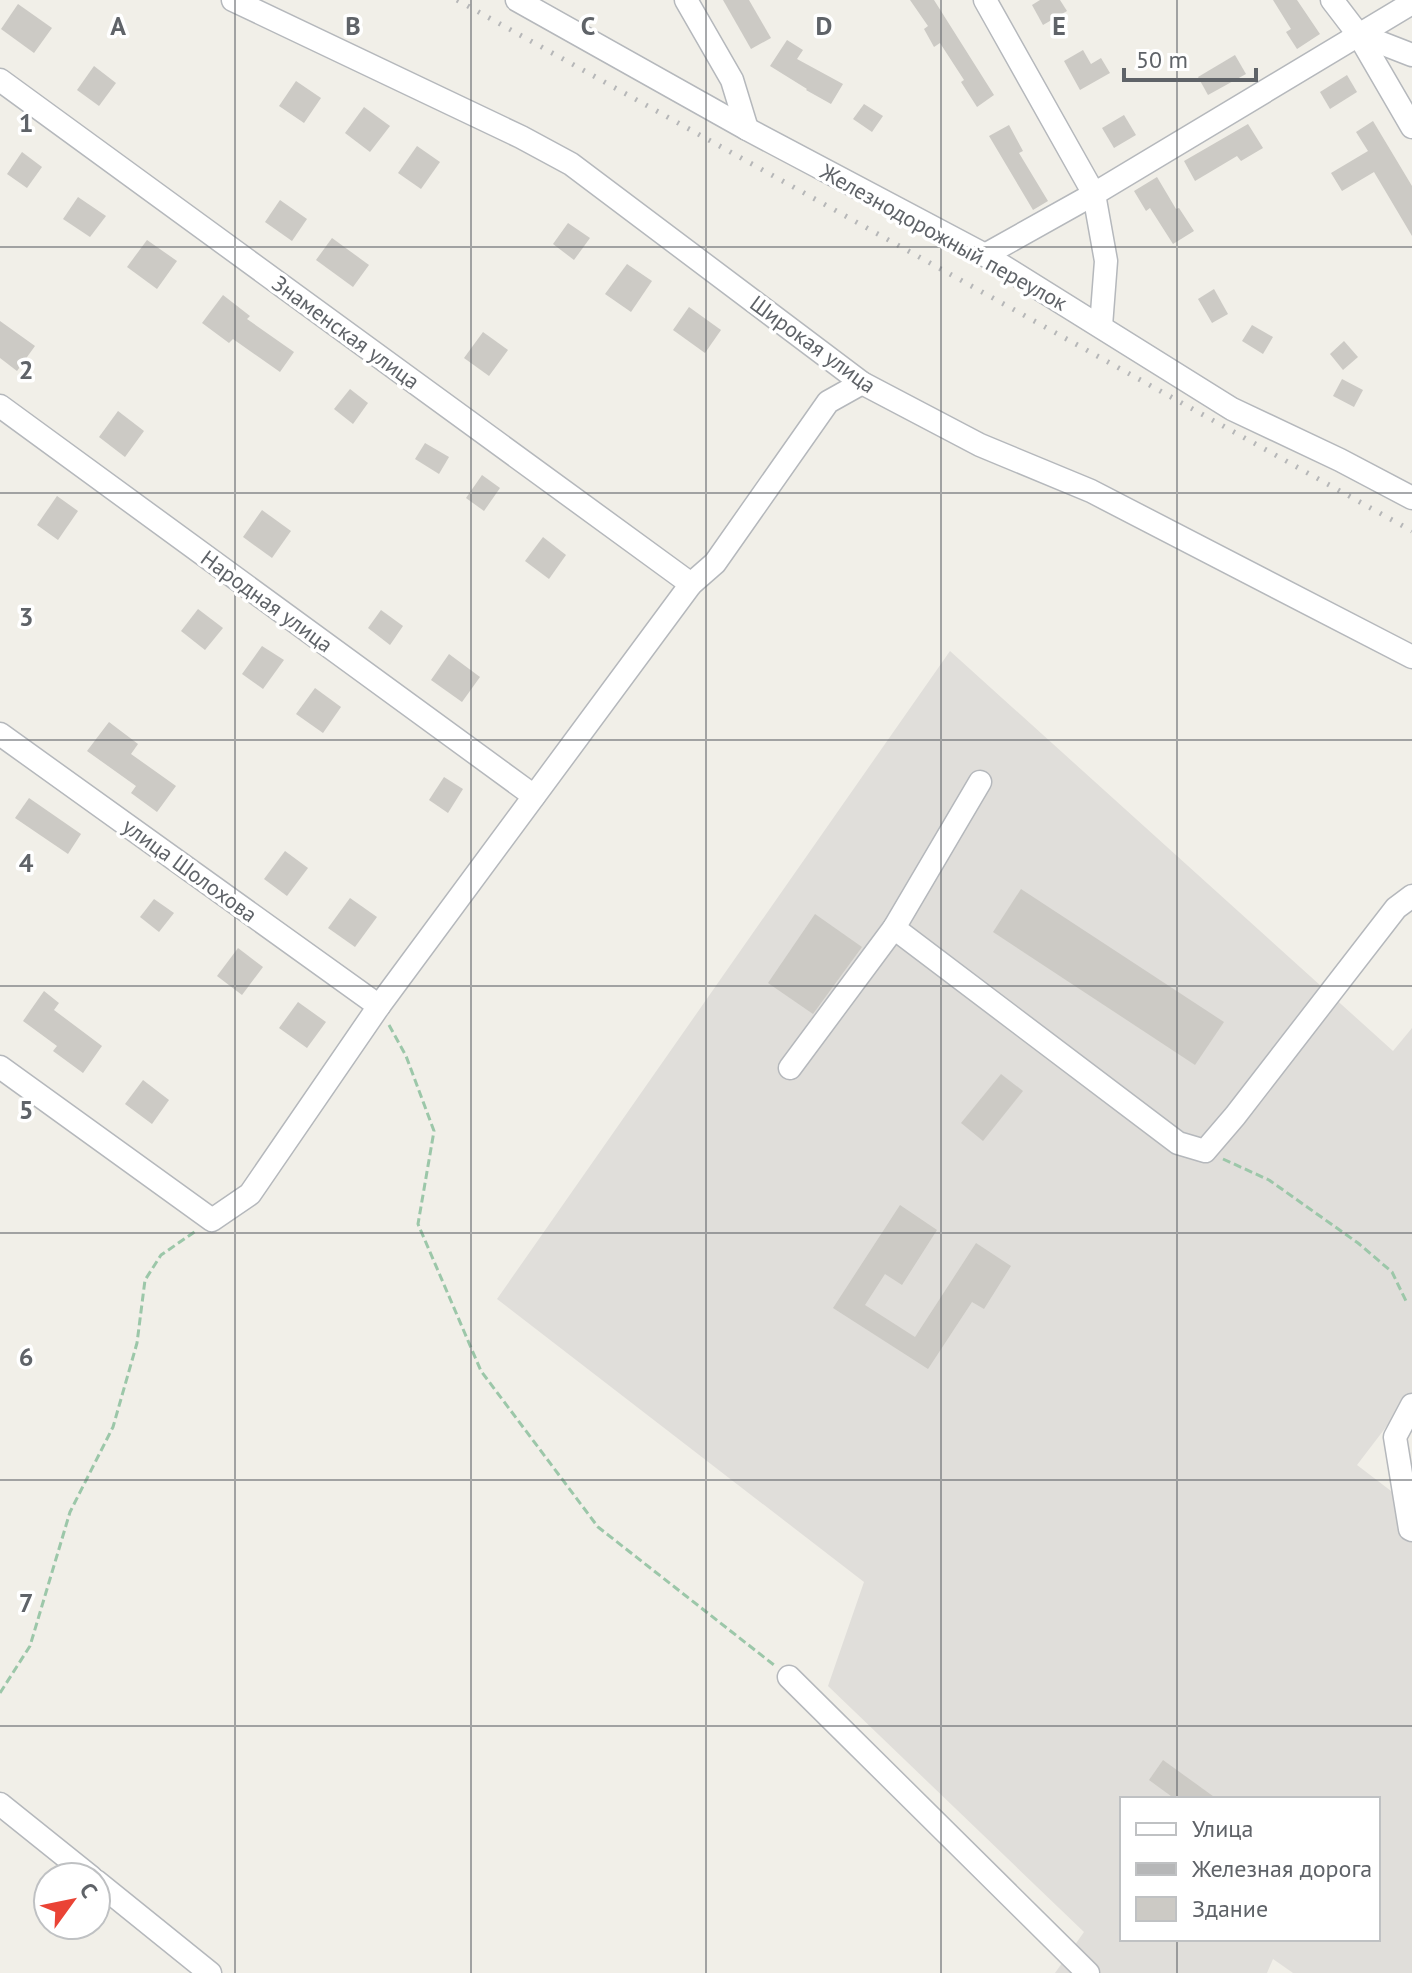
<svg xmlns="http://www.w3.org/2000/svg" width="1412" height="1973" font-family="'PT Sans',sans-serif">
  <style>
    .industrial { fill: #e0deda; fill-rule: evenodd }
    .building { fill: #cccac5 }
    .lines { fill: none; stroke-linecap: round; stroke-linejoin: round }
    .minor-casing { stroke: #b5b8bc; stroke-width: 25 }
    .path { stroke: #9cc7a9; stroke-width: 3; stroke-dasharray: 8 4; stroke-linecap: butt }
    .minor { stroke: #fff; stroke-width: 22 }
    .rail { stroke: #b6b7b8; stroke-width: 5; stroke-dasharray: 2 10; stroke-linecap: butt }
    .grid { fill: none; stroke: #5f6368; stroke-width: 2; stroke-opacity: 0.55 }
    .labels { text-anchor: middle; stroke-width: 7; stroke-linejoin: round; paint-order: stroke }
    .street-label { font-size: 22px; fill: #5f6368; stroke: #fff }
    .grid-label { font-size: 26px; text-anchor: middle; font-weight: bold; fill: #5f6368; stroke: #fff; stroke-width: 7; stroke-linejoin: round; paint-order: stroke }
  </style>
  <rect width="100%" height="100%" fill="#f1efe8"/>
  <!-- industrial -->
  <path class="industrial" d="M950,651l443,400 19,-23v365l-55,72 55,42v466h-119l-20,-14 -6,14h-212l29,-41 -256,-246 36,-104 -367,-283zM1122,1799h256v140h-256z"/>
  <!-- building -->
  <g class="building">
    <polygon points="723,0 749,0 771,38 751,49"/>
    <polygon points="910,0 934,0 994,95 977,107 961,82 964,80 940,43 934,47 924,29 928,26"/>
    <polygon points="1040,0 1060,0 1067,11 1043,25 1032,5"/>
    <polygon points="1273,0 1297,0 1320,34 1297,49 1286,32 1291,29"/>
    <polygon points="18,4 52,28 34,53 1,29"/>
    <polygon points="787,40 803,50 797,59 843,84 831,104 806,90 807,89 770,66"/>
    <polygon points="1083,50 1091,64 1101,58 1110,73 1080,90 1064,61"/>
    <polygon points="1235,55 1246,74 1208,95 1198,77"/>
    <polygon points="94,66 116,83 99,106 77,90"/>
    <polygon points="1347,75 1357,92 1330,109 1320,92"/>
    <polygon points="296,81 321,98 304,123 279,106"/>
    <polygon points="864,104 883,116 872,132 853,119"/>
    <polygon points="364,107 390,126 370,152 345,133"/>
    <polygon points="1124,115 1136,135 1114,148 1102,128"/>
    <polygon points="1373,121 1412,186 1412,236 1374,172 1342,191 1331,173 1368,151 1356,132"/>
    <polygon points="1248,124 1263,148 1241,161 1237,156 1195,181 1184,161"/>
    <polygon points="1009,125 1023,151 1019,153 1048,201 1033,210 989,136"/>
    <polygon points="417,146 440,162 421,189 398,173"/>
    <polygon points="22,152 42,167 27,188 7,174"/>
    <polygon points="1157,177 1176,209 1179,208 1194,231 1173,244 1150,208 1146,211 1134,191"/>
    <polygon points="78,197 106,216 90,237 63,219"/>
    <polygon points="280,200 307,219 292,241 265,222"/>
    <polygon points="568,223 590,238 574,260 553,244"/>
    <polygon points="332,238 369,265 353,287 316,260"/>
    <polygon points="147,240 177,261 157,289 127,267"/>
    <polygon points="627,264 652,281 631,312 605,294"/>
    <polygon points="1214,289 1228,314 1212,323 1198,299"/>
    <polygon points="223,295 250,316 247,319 294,352 280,372 233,339 229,343 202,323"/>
    <polygon points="689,307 721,330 705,353 673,330"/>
    <polygon points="0,321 35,346 17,371 0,358"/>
    <polygon points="1252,325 1273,337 1263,354 1242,341"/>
    <polygon points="483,332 508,350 489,376 464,358"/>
    <polygon points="1344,341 1358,357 1343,370 1330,354"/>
    <polygon points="1342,379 1363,390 1354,407 1333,396"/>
    <polygon points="350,389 368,403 353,424 334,409"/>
    <polygon points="118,411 144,431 125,457 99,437"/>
    <polygon points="425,443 449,457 439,474 415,459"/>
    <polygon points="482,475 500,488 484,511 466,498"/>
    <polygon points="57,496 78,511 58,540 37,525"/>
    <polygon points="262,510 291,531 272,558 243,537"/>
    <polygon points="543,537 566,555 549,579 525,561"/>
    <polygon points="198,609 223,628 205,650 181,631"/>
    <polygon points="381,610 403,626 390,645 368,628"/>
    <polygon points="262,646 284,660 263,689 242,674"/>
    <polygon points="449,654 480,677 462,702 431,680"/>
    <polygon points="315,688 341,707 323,733 296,714"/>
    <polygon points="109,722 138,744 131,754 176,786 157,812 131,793 136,786 87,751"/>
    <polygon points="444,777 463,789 448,813 429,800"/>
    <polygon points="29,798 81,834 68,854 15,818"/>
    <polygon points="285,851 308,868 287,896 264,879"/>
    <polygon points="1021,889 1224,1022 1195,1065 993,932"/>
    <polygon points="350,898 377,917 355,947 328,928"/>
    <polygon points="154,899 174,913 159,932 140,917"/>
    <polygon points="815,914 862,947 813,1014 768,983"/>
    <polygon points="238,948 263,967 242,995 217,976"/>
    <polygon points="44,991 59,1003 54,1010 102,1046 83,1073 53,1051 57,1046 23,1021"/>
    <polygon points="298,1002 326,1022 307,1048 279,1028"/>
    <polygon points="1001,1074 1023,1091 983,1141 961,1123"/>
    <polygon points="143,1080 169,1100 152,1124 125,1104"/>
    <polygon points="900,1205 937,1230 902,1285 885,1274 865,1305 915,1337 976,1243 1011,1266 984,1309 972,1302 928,1369 833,1308"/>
    <polygon points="1163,1760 1217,1799 1175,1799 1149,1780"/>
  </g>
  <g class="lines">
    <!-- minor casing -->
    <g class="minor-casing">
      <g id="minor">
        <polyline points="233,0 521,137 571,164 862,383 980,445 1091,491 1412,657"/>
        <polyline points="517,0 747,129 985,255 1232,409 1340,460 1412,498"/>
        <polyline points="686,0 732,80 747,129"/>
        <polyline points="985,0 1094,194 1106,261 1101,326"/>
        <polyline points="1332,0 1358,34 1412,127"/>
        <polyline points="1358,34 1412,55"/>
        <polyline points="0,80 691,584"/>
        <polyline points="985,255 1094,194 1412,3"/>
        <polyline points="0,406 534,796"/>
        <polyline points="0,734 379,1006"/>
        <polyline points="894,928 1178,1143 1205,1151 1235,1116 1396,908 1412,896"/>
        <polyline points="0,1067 212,1220 250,1194 379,1006 691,584 715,563 828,402 862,383"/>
        <polyline points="790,1068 894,928 980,782"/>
        <polyline points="1412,1405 1395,1437 1410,1529 1412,1530"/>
        <polyline points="789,1677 1088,1973"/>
        <polyline points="0,1804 91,1877"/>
        <polyline points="96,1881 210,1973"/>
      </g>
    </g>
    <!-- path -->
    <g class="path">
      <polyline points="389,1025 406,1056 434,1131 418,1224 481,1371 598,1527 774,1665"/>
      <polyline points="1223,1159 1269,1180 1358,1243 1392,1272 1407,1303"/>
      <polyline points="0,1693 30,1646 70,1512 113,1427 137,1343 145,1280 161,1255 196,1231"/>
    </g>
    <!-- minor -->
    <use href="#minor" class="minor"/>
    <!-- rail -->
    <polyline class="rail" points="457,0 1412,531"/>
  </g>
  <!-- grid -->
  <path class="grid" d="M235,0v1973M471,0v1973M706,0v1973M941,0v1973M1177,0v1799M0,247h1412M0,493h1412M0,740h1412M0,986h1412M0,1233h1412M0,1480h1412M0,1726h1412M1177,1939v34"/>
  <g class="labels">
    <!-- street labels -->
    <g class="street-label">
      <text transform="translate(944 237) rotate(29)" y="8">Железнодорожный переулок</text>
      <text transform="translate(346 332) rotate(36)" y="8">Знаменская улица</text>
      <text transform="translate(813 344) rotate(36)" y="8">Широкая улица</text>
      <text transform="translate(267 601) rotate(36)" y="8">Народная улица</text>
      <text transform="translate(190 870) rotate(36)" y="8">улица Шолохова</text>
    </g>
  </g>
  <g class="grid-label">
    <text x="118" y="35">A</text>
    <text x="353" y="35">B</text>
    <text x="588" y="35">C</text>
    <text x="824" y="35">D</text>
    <text x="1059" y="35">E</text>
    <text x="26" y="132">1</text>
    <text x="26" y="379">2</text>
    <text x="26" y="626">3</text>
    <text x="26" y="872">4</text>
    <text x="26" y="1119">5</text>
    <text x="26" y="1366">6</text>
    <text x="26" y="1612">7</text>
  </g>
  <!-- legend -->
  <rect x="1120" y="1797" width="260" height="144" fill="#ffffff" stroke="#bfc1c3" stroke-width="2"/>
  <rect x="1136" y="1823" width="40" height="12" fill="#ffffff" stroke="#bfc1c3" stroke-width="2"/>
  <text x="1192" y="1837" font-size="24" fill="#5f6368">Улица</text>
  <rect x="1136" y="1863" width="40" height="12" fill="#b6b7b8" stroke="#bfc1c3" stroke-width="2"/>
  <text x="1192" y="1877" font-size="24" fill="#5f6368">Железная дорога</text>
  <rect x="1136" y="1897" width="40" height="24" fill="#cccac5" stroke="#bfc1c3" stroke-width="2"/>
  <text x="1192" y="1917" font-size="24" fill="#5f6368">Здание</text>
  <!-- north arrow -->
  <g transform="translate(72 1901) rotate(57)"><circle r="38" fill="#ffffff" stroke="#bfc1c3" stroke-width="2"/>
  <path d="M0-6L14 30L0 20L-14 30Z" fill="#ea4335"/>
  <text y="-12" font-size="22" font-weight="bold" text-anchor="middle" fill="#5f6368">С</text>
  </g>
  <!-- scale -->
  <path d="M1124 68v12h132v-12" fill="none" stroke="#5f6368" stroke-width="4"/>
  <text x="1136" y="68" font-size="24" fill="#5f6368" stroke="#ffffff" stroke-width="6" paint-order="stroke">50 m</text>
</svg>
